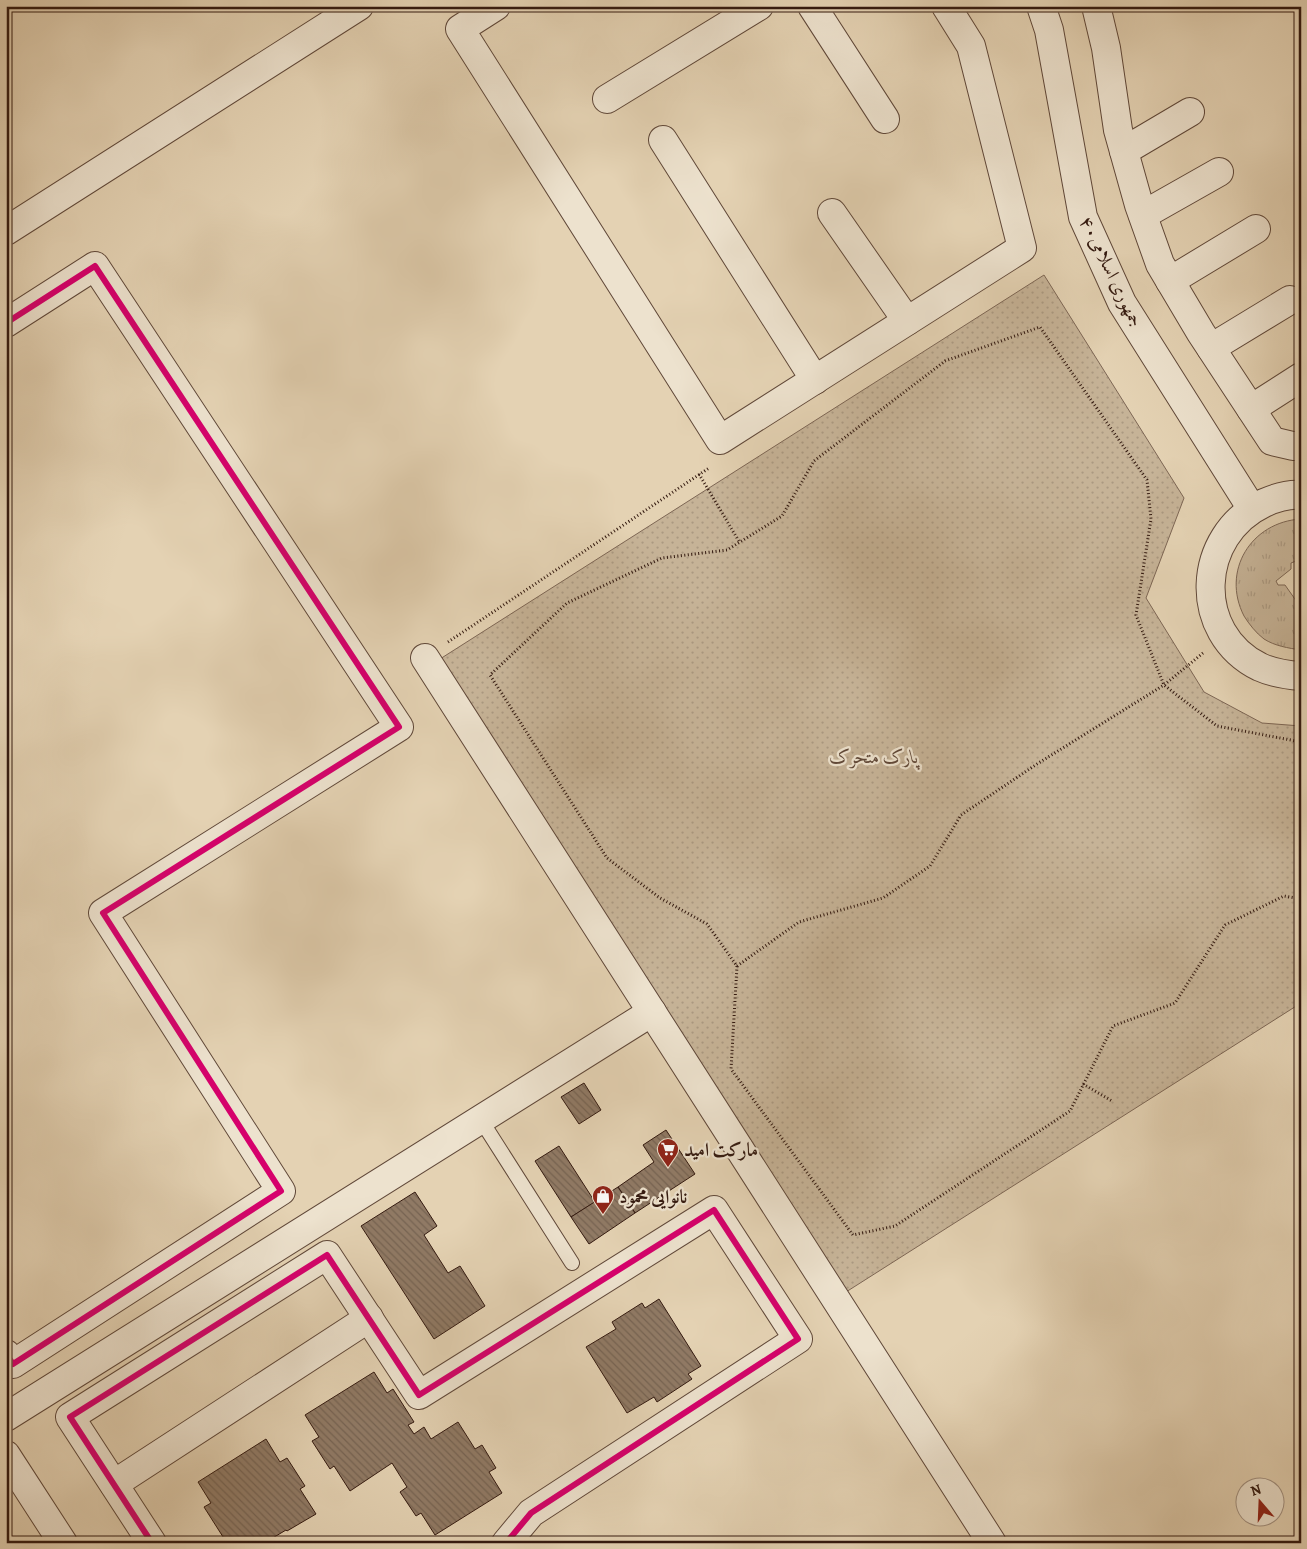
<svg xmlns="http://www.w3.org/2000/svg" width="1307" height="1549" font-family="Alegreya,Amiri,serif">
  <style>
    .grass { fill: url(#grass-tufts); stroke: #7d6654 }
    .park { fill: url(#park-dots); stroke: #7d6654 }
    .building { fill: url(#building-back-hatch); stroke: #341a10 }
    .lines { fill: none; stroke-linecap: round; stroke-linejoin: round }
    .lane-casing { stroke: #604839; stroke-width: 16 }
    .street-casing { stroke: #604839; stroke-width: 30 }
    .path { stroke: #341a10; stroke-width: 3; stroke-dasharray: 1 2.5; stroke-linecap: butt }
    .lane { stroke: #ede2ce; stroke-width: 14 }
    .street { stroke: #ede2ce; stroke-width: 28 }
    .cycleway-casing { stroke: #ede2ce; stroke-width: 9 }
    .cycleway { stroke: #d6006c; stroke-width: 6 }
    .labels { text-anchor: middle; stroke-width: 4.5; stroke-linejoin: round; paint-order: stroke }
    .street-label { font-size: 19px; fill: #341a10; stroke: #ede2ce }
    .park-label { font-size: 19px; font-style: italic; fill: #604838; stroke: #ede2ce }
    .poi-label { font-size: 19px; font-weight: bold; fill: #341a10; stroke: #ede2ce; text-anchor: start }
  </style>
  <defs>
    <pattern id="grass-tufts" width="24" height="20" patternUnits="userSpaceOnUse" patternTransform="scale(1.25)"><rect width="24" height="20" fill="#c6b397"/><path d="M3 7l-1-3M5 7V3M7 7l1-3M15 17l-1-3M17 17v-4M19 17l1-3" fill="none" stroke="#ab9981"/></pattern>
    <pattern id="park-dots" width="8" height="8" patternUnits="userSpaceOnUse" patternTransform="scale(1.25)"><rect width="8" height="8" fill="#c6b397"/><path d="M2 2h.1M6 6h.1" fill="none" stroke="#ab9981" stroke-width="1.8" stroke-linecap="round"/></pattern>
    <pattern id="building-back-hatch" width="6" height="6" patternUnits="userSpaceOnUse" patternTransform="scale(1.25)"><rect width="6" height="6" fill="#907a65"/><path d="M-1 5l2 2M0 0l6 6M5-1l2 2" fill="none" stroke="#766352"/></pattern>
  </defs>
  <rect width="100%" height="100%" fill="#e4d2b3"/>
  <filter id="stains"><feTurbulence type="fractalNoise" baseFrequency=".004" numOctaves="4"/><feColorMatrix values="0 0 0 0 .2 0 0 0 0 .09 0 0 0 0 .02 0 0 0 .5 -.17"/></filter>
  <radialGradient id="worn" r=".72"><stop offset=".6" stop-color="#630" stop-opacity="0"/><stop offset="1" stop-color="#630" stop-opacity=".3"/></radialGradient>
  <!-- grass -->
  <path class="grass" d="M1301,519v48l-5,-6 -5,2v6l-15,12 2,4h7l12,17 4,1v47c-13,-2 -26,-4 -37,-11 -8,-6 -15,-15 -20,-23 -23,-45 7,-94 57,-97z"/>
  <!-- park -->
  <polygon class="park" points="1044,275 1184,498 1146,598 1204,692 1262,723 1301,726 1301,1003 846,1292 440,659"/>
  <!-- building -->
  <g class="building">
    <polygon points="584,1083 601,1110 579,1124 561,1097"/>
    <polygon points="666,1130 695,1174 635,1213 618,1187 654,1162 643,1145"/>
    <polygon points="559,1146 595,1202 571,1217 535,1161"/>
    <polygon points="618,1187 635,1213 589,1244 571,1217"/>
    <polygon points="415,1192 437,1226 424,1235 448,1273 460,1266 485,1306 434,1339 361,1226"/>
    <polygon points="659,1299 701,1366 688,1374 692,1379 657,1402 654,1397 627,1413 586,1347 616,1329 612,1322 642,1303 645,1308"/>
    <polygon points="374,1372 387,1393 393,1389 414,1422 408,1425 414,1434 424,1427 431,1439 458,1422 475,1449 482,1445 496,1468 489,1472 502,1493 435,1535 421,1513 416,1516 400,1492 407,1487 392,1463 350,1491 334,1466 330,1469 312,1441 319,1437 305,1415"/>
    <polygon points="266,1439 280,1462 287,1458 305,1486 300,1489 316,1514 287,1531 286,1530 271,1539 274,1543 234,1543 230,1537 225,1540 204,1507 211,1503 198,1482"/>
  </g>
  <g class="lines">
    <!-- lane casing -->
    <g class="lane-casing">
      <polyline id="lane" points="481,1120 572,1263"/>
    </g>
    <!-- street casing -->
    <g class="street-casing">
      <g id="street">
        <polyline points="496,6 460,29 720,440 1022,248 971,46 946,6"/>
        <polyline points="812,6 885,119"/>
        <polyline points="1041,6 1049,30 1083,217 1122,303 1252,509"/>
        <polyline points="1096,6 1106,48 1118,130 1139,205 1160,264 1201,333 1272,441 1293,446 1301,446"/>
        <polyline points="607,99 759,6"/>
        <polyline points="663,140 815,380"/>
        <polyline points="1124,151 1190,112"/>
        <polyline points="832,213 907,321"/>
        <polyline points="1143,215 1219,172"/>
        <polyline points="6,231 359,6"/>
        <polyline points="1170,281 1256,229"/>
        <polyline points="6,323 95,266 399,727 103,913 281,1191 13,1364 6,1354"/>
        <polyline points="1211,348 1290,300"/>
        <polyline points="1251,409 1301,377"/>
        <path d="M1301,495c-12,-1 -26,3 -37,8 -68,32 -73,130 -4,164 13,6 27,8 41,9"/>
        <polyline points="425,658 992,1543"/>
        <polyline points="6,1417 652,1012"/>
        <polyline points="6,1455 63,1543"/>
        <polyline points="114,1484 369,1318"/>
        <polyline points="152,1543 70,1417 327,1255 419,1395 714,1210 798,1339 531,1513 506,1543"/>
      </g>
    </g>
    <!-- path -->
    <g class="path">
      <polyline points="699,474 740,543"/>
      <polyline points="448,642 709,468"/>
      <polyline points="1301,742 1217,726 1164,685 1136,615 1151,519 1147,480 1040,327 945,361 814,461 782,516 727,550 662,558 567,603 490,675 607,858 660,898 707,924 737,966 731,1069 853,1235 895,1226 1070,1111 1113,1026 1175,1003 1225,925 1284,896 1301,899"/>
      <polyline points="737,966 799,922 883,898 930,866 961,815 1037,764 1164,685 1203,653"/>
      <polyline points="1083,1084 1112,1101"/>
    </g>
    <!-- lane -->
    <use href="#lane" class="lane"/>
    <!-- street -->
    <use href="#street" class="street"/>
    <!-- cycleway casing -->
    <g class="cycleway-casing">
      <g id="cycleway">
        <polyline points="6,323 95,266 399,727 103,913 281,1191 13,1364 6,1354"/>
        <polyline points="152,1543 70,1417 327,1255 419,1395 714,1210 798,1339 531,1513 506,1543"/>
      </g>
    </g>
    <!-- cycleway -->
    <use href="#cycleway" class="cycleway"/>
  </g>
  <!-- icons -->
  <defs>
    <g id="supermarket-pin" transform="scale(1.125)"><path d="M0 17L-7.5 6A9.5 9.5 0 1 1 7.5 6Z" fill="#8f2418" stroke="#ede2ce"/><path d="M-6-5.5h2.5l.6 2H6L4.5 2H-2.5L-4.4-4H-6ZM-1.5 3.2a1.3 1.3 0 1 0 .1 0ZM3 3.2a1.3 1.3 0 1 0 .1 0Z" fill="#fff"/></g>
    <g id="shop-pin" transform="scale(1.125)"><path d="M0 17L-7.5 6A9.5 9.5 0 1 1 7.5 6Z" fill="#8f2418" stroke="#ede2ce"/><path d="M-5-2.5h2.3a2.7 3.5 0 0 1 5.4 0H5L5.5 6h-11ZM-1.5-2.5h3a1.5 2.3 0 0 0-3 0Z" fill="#fff"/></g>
  </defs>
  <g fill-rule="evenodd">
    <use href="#supermarket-pin" x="668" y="1149"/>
    <use href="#shop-pin" x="603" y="1196"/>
  </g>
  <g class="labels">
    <!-- street labels -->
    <g class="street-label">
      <text transform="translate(1112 271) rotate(64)" y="7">جمهوری اسلامی۴۰</text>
    </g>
    <!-- park labels -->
    <g class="park-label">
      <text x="874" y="763">پارک متحرک</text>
    </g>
    <!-- poi labels -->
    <g class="poi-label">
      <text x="684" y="1156">مارکت امید</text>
      <text x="619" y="1203">نانوایی محمود</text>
    </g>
  </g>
  <!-- margin -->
  <rect width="1307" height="1549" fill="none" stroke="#e4d2b3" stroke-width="25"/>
  <rect x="8" y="8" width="1292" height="1534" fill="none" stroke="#341a10" stroke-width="2.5"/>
  <rect x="12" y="12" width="1282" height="1524" fill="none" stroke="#341a10"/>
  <!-- north arrow -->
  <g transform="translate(1260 1502) rotate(341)"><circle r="24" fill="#ede2ce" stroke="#a39282"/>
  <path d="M0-4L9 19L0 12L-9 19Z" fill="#8f2418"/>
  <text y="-8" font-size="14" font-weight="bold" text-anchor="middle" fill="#341a10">N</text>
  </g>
  <rect width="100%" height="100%" filter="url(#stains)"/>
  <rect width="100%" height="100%" fill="url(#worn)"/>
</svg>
